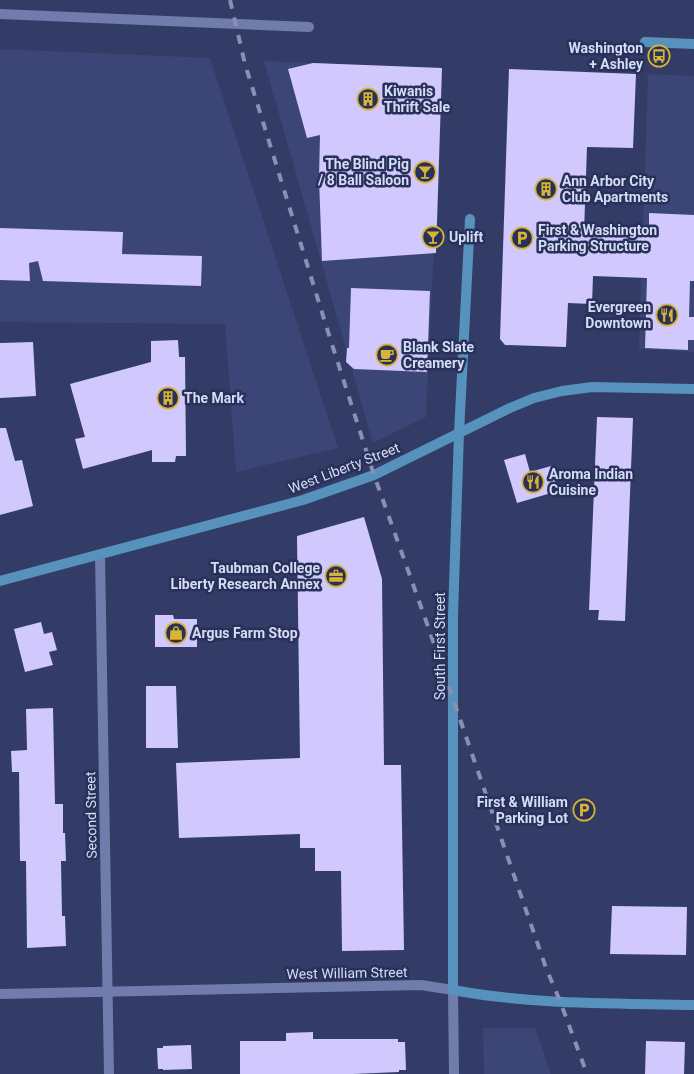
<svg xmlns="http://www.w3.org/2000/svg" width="694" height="1074" font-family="Roboto,sans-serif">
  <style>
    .built { fill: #3b4677 }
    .building { fill: #d1c8fd }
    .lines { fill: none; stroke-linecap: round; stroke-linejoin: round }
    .street { stroke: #707cac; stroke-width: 10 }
    .secondary { stroke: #5792bc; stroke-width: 10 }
    .rail { stroke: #8891b3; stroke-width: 4; stroke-dasharray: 9 9; stroke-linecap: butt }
    .labels { text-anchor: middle; stroke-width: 5; stroke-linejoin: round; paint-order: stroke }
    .poi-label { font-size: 14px; font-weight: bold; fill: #d4dcf6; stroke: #29315b; text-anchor: start }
    .street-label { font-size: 14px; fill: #d4dcf6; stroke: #29315b }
  </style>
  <rect width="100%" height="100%" fill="#323c66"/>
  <!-- built -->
  <g class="built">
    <polygon points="0,49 210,58 338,448 236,472 225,324 0,322"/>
    <polygon points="264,61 442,68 426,417 373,443"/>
    <polygon points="648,74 694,76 694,352 639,349"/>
    <polygon points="483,1028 535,1028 551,1074 484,1074"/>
  </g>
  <!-- building -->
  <g class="building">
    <polygon points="313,63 442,68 436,253 322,261 319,178 320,135 307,138 288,69"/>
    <polygon points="509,69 636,74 633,148 587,147 584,232 649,234 649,213 694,215 694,281 690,281 689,317 694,317 694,340 688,340 688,350 645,348 647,278 593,276 592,304 568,303 566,347 505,345 500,339"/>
    <polygon points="0,228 123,232 122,254 202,256 201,286 43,281 38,261 29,263 30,281 0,280"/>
    <polygon points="351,288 430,291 427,372 354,369 346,362 347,348 349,348"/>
    <polygon points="178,340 179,357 185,357 186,456 176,456 175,462 152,462 152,450 83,469 75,439 85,437 70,384 151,362 151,341"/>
    <polygon points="33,342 36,396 0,398 0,343"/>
    <polygon points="597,417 633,418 625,621 598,620 599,610 589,610"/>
    <polygon points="0,428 6,428 15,461 22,460 33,506 0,515"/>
    <polygon points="525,454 530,472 551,466 558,491 517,503 504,460"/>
    <polygon points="364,517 382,579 384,765 401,765 404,950 342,951 341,871 315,871 315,848 300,848 300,834 179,838 176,763 300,758 297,536"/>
    <polygon points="155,615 173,615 174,619 197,619 197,647 155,647"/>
    <polygon points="41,622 44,634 52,632 57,650 49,652 53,665 25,672 14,629"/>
    <polygon points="146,686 176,686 178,748 146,748"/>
    <polygon points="53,708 55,804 63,804 63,833 65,833 66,861 61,861 62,916 65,916 66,946 27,948 26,861 20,861 19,772 12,772 11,751 27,750 26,709"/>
    <polygon points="612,906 687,907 686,955 610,954"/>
    <polygon points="313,1032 313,1039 398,1039 398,1042 405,1042 406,1070 399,1070 399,1072 353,1074 240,1074 240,1041 286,1041 286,1033"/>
    <polygon points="646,1041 685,1042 684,1074 645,1074"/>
    <polygon points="191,1045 192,1069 163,1070 163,1069 158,1069 157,1048 163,1048 163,1046"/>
  </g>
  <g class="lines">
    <!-- street -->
    <g class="street">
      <polyline points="0,14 309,27"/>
      <polyline points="100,555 109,1074"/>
      <polyline points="0,994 421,985 453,990 454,1074"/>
    </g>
    <!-- secondary -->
    <g class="secondary">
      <polyline points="645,42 694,44"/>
      <path d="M470,219l-11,214 -6,183v374c79,15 161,13 241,15"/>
      <polyline points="0,581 303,500 374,475 510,408 534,398 562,391 592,387 694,389"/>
    </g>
    <!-- rail -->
    <polyline class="rail" points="230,0 245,64 329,335 374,475 425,618 546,968 560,1001 587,1074"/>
  </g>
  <!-- icons -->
  <defs>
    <g id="bus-ring" transform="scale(1.125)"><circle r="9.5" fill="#29315b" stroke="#d7b434" stroke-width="1.5"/><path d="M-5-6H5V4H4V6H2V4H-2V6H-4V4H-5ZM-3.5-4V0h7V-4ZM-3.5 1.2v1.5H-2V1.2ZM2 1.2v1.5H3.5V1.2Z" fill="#d7b434"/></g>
    <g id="building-ring" transform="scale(1.125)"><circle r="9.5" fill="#29315b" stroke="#d7b434" stroke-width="1.5"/><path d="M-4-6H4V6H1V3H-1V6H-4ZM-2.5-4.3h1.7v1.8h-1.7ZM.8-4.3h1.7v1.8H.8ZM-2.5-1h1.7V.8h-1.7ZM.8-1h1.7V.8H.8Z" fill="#d7b434"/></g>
    <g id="bar-ring" transform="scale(1.125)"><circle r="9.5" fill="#29315b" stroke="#d7b434" stroke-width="1.5"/><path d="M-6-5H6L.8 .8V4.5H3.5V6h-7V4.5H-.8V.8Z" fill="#d7b434"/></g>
    <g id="parking-ring" transform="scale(1.125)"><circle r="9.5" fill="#29315b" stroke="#d7b434" stroke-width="1.5"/><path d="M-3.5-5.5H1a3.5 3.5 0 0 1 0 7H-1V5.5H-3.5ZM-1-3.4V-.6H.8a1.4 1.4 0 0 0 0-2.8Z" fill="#d7b434"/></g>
    <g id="restaurant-ring" transform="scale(1.125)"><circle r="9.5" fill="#29315b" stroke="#d7b434" stroke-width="1.5"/><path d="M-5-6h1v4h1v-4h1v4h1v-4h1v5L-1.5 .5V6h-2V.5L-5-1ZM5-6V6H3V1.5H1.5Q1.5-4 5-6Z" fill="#d7b434"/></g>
    <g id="cafe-ring" transform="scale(1.125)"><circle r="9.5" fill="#29315b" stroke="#d7b434" stroke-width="1.5"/><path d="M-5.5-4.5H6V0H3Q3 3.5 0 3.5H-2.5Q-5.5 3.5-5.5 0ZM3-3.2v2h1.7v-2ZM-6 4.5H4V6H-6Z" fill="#d7b434"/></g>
    <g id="office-ring" transform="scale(1.125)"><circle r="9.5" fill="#29315b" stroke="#d7b434" stroke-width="1.5"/><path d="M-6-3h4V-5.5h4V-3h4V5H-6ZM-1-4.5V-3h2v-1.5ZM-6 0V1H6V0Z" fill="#d7b434"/></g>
    <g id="shop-ring" transform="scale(1.125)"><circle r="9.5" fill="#29315b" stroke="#d7b434" stroke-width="1.5"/><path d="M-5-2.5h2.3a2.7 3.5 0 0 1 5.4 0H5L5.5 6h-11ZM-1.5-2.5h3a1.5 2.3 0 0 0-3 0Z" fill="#d7b434"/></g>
  </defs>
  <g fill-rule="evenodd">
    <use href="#bus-ring" x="659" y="56"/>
    <use href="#building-ring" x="368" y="99"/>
    <use href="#bar-ring" x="425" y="172"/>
    <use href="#building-ring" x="546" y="189"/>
    <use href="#bar-ring" x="433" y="237"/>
    <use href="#parking-ring" x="522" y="238"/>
    <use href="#restaurant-ring" x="667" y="315"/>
    <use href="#cafe-ring" x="387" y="355"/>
    <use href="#building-ring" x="168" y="398"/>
    <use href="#restaurant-ring" x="533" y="482"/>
    <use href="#office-ring" x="336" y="576"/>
    <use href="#shop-ring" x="176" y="633"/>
    <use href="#parking-ring" x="584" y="810"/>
  </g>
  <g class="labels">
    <!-- poi labels -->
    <g class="poi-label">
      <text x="643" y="53" text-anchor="end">Washington<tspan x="643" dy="16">+ Ashley</tspan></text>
      <text x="384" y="96">Kiwanis<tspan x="384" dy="16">Thrift Sale</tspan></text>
      <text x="409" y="169" text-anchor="end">The Blind Pig<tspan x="409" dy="16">/ 8 Ball Saloon</tspan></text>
      <text x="562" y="186">Ann Arbor City<tspan x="562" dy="16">Club Apartments</tspan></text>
      <text x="538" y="235">First &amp; Washington<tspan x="538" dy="16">Parking Structure</tspan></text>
      <text x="449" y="242">Uplift</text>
      <text x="651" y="312" text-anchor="end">Evergreen<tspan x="651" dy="16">Downtown</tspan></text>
      <text x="403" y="352">Blank Slate<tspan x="403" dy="16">Creamery</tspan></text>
      <text x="184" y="403">The Mark</text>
      <text x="549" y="479">Aroma Indian<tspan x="549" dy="16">Cuisine</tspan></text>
      <text x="320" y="573" text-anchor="end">Taubman College<tspan x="320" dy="16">Liberty Research Annex</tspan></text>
      <text x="192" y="638">Argus Farm Stop</text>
      <text x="568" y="807" text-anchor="end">First &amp; William<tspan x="568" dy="16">Parking Lot</tspan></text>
    </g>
    <!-- street labels -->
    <g class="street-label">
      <text transform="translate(344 468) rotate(-21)" y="5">West Liberty Street</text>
      <text transform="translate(440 646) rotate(-90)" y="5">South First Street</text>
      <text transform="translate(91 815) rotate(-91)" y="5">Second Street</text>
      <text transform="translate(347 973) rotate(-1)" y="5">West William Street</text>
    </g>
  </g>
</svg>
